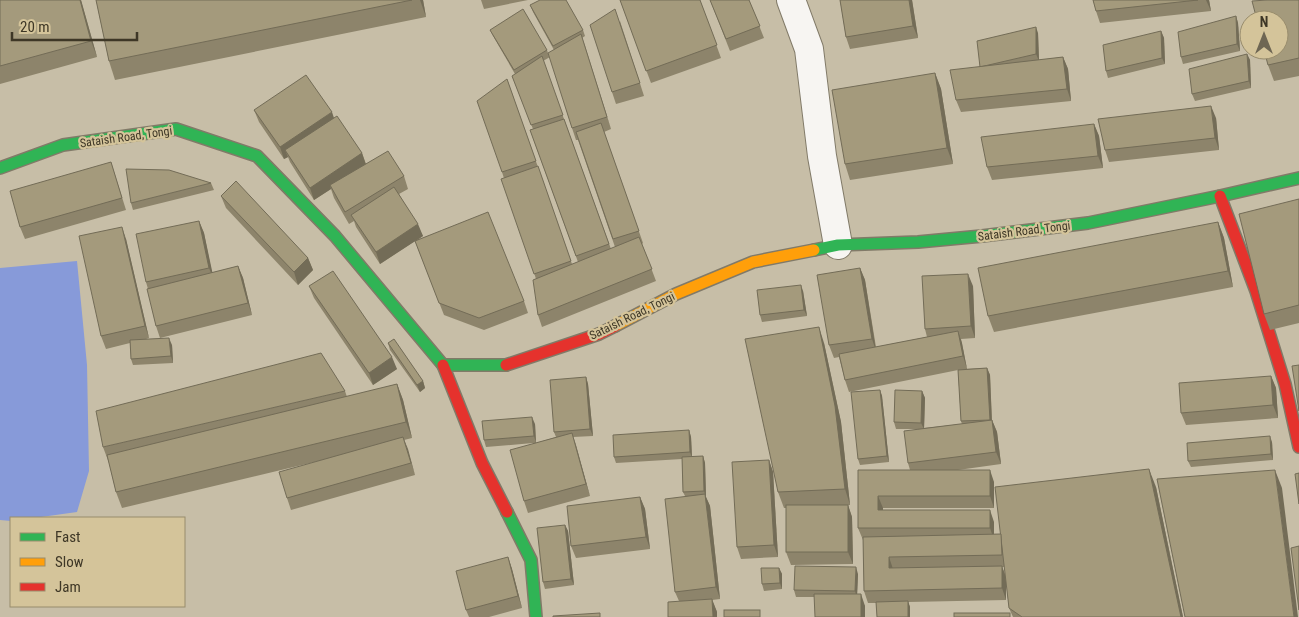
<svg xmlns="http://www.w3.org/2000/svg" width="1299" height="617" font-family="'Roboto Condensed',sans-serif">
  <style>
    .water { fill: #879ad9 }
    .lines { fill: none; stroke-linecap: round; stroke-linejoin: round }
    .street-casing { stroke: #817a68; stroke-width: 30 }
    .fast-casing { stroke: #817a68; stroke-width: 14 }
    .slow-casing { stroke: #817a68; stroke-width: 14 }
    .jam-casing { stroke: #817a68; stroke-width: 14 }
    .street { stroke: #f7f5f2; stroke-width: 28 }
    .fast { stroke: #30b455; stroke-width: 11 }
    .slow { stroke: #ff9f0a; stroke-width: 11 }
    .jam { stroke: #e5322d; stroke-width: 11 }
    .wall { fill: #8d846b; fill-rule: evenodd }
    .shaded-wall { fill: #736c57 }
    .building { fill: #a49a7c; stroke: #736c57 }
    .labels { text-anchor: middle; stroke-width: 4.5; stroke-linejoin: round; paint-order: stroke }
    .street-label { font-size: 12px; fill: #3e3726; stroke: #d4c49a }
  </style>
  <rect width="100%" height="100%" fill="#c7bea7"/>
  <!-- water -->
  <polygon class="water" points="77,261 87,365 89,471 77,512 34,518 11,518 11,521 0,520 0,268"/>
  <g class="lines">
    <!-- street casing -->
    <g class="street-casing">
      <polyline id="street" points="791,0 809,49 822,156 838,245"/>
    </g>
    <!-- fast casing -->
    <g class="fast-casing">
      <g id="fast">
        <polyline points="0,168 63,145 176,129 257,156 335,236 443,365 506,365"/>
        <polyline points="814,250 838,245 918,242 982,236 1088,223 1220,196 1299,178"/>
        <polyline points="507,512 531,560 536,617"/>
      </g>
    </g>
    <!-- slow casing -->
    <g class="slow-casing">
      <polyline id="slow" points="615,326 676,294 753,262 814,250"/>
    </g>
    <!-- jam casing -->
    <g class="jam-casing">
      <g id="jam">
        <polyline points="1220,196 1256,291 1285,384 1299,447"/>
        <polyline points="443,365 482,463 507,512"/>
        <polyline points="506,365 599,334 615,326"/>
      </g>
    </g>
    <!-- street -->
    <use href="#street" class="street"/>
    <!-- fast -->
    <use href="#fast" class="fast"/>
    <!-- slow -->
    <use href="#slow" class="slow"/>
    <!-- jam -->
    <use href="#jam" class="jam"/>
  </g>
  <!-- wall -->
  <g class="wall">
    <polygon points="0,0 81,0 97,57 0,84"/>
    <polygon points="96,0 423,0 426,17 115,80 109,61"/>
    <polygon points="481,0 528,0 484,9"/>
    <polygon points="620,0 700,0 721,58 651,83"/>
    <polygon points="710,0 749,0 764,38 730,51"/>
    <polygon points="840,0 912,0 918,38 850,49 846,37"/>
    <polygon points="1093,0 1209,0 1211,11 1100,23 1096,11"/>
    <polygon points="1299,0 1299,76 1274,81 1268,65"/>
    <path d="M530,5l53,25 2,6 -3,2 29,91 -7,3 39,111 -1,1 14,37 -114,46 -4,-12 -2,-36 -34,-107 5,-93 65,185 6,-2 -48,-132 3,-1 -21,-53 3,-2 -22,-38 -3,-6 57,20 2,6 5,-6 -21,-38zM550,57l22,71 4,12h2l37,107 -4,2 -68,-188z"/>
    <polygon points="1236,16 1238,23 1240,51 1183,64 1181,57"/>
    <polygon points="620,21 644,96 616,104 612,92"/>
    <polygon points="1161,31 1164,38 1165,64 1108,78 1106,71"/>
    <polygon points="1038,33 1039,60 1063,57 1068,69 1071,101 961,112 956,100 980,67"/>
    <polygon points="1247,54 1250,60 1251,88 1195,101 1192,94"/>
    <polygon points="935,73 941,89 953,164 850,180 845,164"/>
    <polygon points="254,110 334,118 362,153 366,164 404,176 408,189 399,194 423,236 419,239 524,301 528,313 484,330 444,315 415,241 380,264 356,227 354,221 349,224 334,198 331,189 314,200 290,162 288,157 284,159 259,122"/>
    <polygon points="1216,118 1219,150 1109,162 1105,150"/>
    <polygon points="1094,124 1099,136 1103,168 992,180 987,167"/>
    <polygon points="111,162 126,210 25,239 20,227"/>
    <polygon points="211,183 214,190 133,210 131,203"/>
    <polygon points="221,196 308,258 313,270 298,285 226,208"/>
    <polygon points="1299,199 1299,323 1270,330 1264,314"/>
    <polygon points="199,221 204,233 212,273 238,266 243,278 252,315 160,338 156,326 148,289 146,282"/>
    <polygon points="1218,222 1224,238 1233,287 994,332 988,316"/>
    <polygon points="126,239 149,338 146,339 172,345 173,363 133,365 131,359 130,343 106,349 101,336"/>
    <path d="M860,268l5,12 11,67 51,-10 -2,-8 48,-43 2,52 -14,1 6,30h-3l23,-1 3,7 2,45 5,12 4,32 -43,6 36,12v26h-111v2l111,12v12h7l155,-47 27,130h-170l-4,-9 -3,-25v17l-98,2 2,5v10h-33l-1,-14h-8l-4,-12 -1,-51 -5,-12v-58h52l-2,-7 10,-34h-22l-2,-7 28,-31 3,7 -1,30 38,-4 -1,-3 -3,-51 -109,22 -4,-12 -6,-23 -5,1 -5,-13zM1002,567h3l1,9z"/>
    <polygon points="309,286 397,369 373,385 314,298"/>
    <polygon points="803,291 807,316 762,322 760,315"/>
    <polygon points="388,343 423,381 425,388 420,392 390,350"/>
    <polygon points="824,343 841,422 850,505 848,505 852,517 853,564 791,565 786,552 786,508 784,508 778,492"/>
    <polygon points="1271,376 1276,388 1278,418 1186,425 1181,413"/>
    <polygon points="586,377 588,384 593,436 573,437 590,496 528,513 524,501 533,443 486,447 484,440 535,424 536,443 556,437 554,432"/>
    <polygon points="397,384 403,400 412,438 404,440 415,475 291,510 287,498 327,459 122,508 116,492 109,463 103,447 345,391 347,397"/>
    <polygon points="880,390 882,396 889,462 860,465 858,459"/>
    <polygon points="689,430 691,437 692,457 703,456 705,463 706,497 710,506 720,599 712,600 717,612 679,601 675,592 685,496 683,492 682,459 616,463 614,457"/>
    <polygon points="1272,442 1273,460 1191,467 1188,461"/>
    <polygon points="769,460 773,472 778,557 741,559 737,547"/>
    <polygon points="640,497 645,509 650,549 576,558 571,546"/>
    <polygon points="565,525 568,531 574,585 545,589 543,582"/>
    <polygon points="508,557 512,569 522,608 489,617 469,617 466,610"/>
    <polygon points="779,568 782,574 782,589 764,591 762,584"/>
    <polygon points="858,574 857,594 865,606 814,597 796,597 794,590"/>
  </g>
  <!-- shaded-wall -->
  <g class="shaded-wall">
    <polygon points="80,0 81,0 97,57 91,41"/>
    <polygon points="420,0 423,0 426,17"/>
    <polygon points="909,0 912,0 918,38 913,26"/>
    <polygon points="1206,0 1209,0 1211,11"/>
    <polygon points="1236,16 1238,23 1240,51 1237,44"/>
    <polygon points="1036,27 1038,33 1039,61 1036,54"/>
    <polygon points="1161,31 1164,38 1165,64 1162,58"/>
    <polygon points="581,34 585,46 611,129 607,117"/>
    <polygon points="1247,54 1250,60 1251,88 1249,81"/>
    <polygon points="1063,57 1068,69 1071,101 1067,89"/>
    <polygon points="935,73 941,89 953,164 947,148"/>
    <polygon points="1211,106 1216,118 1219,150 1215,138"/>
    <polygon points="332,112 336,124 285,150 288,157 284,159 280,147"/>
    <polygon points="1094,124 1099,136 1103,168 1098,156"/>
    <polygon points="362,153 366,165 330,185 331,189 314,200 310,188"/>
    <polygon points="199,221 204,233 214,280 209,268"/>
    <polygon points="1218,222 1224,238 1233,287 1228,271"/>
    <polygon points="418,224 423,236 380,264 376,252"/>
    <polygon points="122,227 126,239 149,338 145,326"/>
    <polygon points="308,258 313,270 298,285 294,272"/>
    <polygon points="238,266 243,278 252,315 248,303"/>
    <polygon points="860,268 865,280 876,351 872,339"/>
    <polygon points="968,274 973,286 975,338 971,326"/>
    <polygon points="801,285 803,291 807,316 804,310"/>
    <polygon points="819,327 824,343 841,422 850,505 845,489"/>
    <polygon points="958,331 962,343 967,369 963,356"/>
    <polygon points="169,338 172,345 173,363 171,356"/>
    <polygon points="392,357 397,369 373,385 369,373"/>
    <polygon points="987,368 990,375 992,427 990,420"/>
    <polygon points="1271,376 1276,388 1278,418 1273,405"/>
    <polygon points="586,377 588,384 593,436 590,429"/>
    <polygon points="423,381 425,388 420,392 417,385"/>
    <polygon points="397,384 403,400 412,438 406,422"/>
    <polygon points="880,390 882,396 889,462 887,456"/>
    <polygon points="922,391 925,398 924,429 921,423"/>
    <polygon points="532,417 535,424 536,443 534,436"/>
    <polygon points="992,420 997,432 1001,464 996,452"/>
    <polygon points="689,430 691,437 692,458 690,452"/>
    <polygon points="572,433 576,445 590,496 586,484"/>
    <polygon points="1270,436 1272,442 1273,460 1271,454"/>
    <polygon points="403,437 408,449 415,475 411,463"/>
    <polygon points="703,456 705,463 706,497 710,506 720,599 716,587 705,494 704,491"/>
    <polygon points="769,460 773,472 778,557 774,545"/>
    <polygon points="1149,469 1156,487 1183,617 1181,617"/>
    <polygon points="990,470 994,482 994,508 990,496"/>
    <polygon points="1275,470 1282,488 1298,617 1294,617"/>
    <polygon points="878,496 883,508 883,523 878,510"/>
    <polygon points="640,497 645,509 650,549 646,537"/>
    <polygon points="848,505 852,517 853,564 848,552"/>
    <polygon points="990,510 994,522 994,540 990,528"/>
    <polygon points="565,525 568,531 574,585 571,579"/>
    <polygon points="508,557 512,569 522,608 518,596"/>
    <polygon points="889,557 893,569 889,568"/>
    <polygon points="1002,566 1006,578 1006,600 1002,588"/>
    <polygon points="856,567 858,574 857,598 855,591"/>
    <polygon points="779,568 782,574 782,589 780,583"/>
    <polygon points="861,594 865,606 865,617 861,617"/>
    <polygon points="712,599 717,612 717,617 713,617"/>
    <polygon points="908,601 910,607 910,617 908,617"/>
  </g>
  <!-- building -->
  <g class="building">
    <polygon points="0,0 80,0 91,41 0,66"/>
    <polygon points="96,0 412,0 109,61"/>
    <polygon points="540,0 566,0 583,30 553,46 530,5"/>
    <polygon points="620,0 700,0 717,45 646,71"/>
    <polygon points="710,0 749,0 760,26 726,39"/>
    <polygon points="840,0 909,0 913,26 846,37"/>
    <polygon points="1093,0 1198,0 1096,11"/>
    <polygon points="1267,0 1299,0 1299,58 1268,65 1264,50 1279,50 1279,20 1257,20 1252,1"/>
    <polygon points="523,9 547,50 514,70 490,30"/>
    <polygon points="615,9 640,83 612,92 590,25"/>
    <polygon points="1236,16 1237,44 1181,57 1178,32"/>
    <polygon points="1036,27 1036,54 980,67 977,41"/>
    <polygon points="1161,31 1162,58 1106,71 1103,45"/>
    <polygon points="581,34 607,117 572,128 548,53"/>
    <polygon points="1247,54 1249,81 1192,94 1189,69"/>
    <polygon points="542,56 563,115 531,125 512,76"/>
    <polygon points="1063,57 1067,89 956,100 950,70"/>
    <polygon points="935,73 947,148 845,164 832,90"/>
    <polygon points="306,75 332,112 280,147 254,110"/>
    <polygon points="507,79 536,161 502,172 477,101"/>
    <polygon points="1211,106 1215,138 1105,150 1098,119"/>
    <polygon points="337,116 362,153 310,188 285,150"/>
    <polygon points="564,119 609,244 576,256 530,130"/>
    <polygon points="601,123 639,231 613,239 576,132"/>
    <polygon points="1094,124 1098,156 987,167 981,137"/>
    <polygon points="388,151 404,176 345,212 330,185"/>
    <polygon points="111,162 122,198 20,227 10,191"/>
    <polygon points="538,166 571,261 534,274 501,179"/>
    <polygon points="126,169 169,170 211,183 131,203"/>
    <polygon points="236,181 308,258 294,272 221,196"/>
    <polygon points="394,187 418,224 376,252 351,215"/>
    <polygon points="1299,199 1299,305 1264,314 1239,214"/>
    <polygon points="488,212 524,301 479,318 439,303 415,241"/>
    <polygon points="199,221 209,268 146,282 136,234"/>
    <polygon points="1218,222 1228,271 988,316 978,268"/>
    <polygon points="122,227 145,326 101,336 79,236"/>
    <polygon points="639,237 652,269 538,315 533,280"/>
    <polygon points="238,266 248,303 156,326 147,289"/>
    <polygon points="860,268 872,339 829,345 817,275"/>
    <polygon points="333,271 392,357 369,373 309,286"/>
    <polygon points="968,274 971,326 925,329 922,276"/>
    <polygon points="801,285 804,310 760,315 757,290"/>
    <polygon points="819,327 835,406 845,489 778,492 745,339"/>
    <polygon points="958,331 963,356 845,380 839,354"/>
    <polygon points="169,338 171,356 131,359 130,340"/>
    <polygon points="394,339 423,381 417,385 388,343"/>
    <polygon points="321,353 345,391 103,447 96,411"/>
    <polygon points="1299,365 1299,411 1292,366"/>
    <polygon points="987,368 990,420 961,421 958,370"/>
    <polygon points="1271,376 1273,405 1181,413 1179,383"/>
    <polygon points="586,377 590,429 554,432 550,380"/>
    <polygon points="397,384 406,422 116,492 107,455"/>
    <polygon points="880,390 887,456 858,459 851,392"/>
    <polygon points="895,390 922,391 921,423 894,422"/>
    <polygon points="532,417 534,436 484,440 482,421"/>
    <polygon points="992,420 996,452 908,463 904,431"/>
    <polygon points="689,430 690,452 614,457 613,435"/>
    <polygon points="572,433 586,484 524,501 510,450"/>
    <polygon points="1270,436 1271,454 1188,461 1187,443"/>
    <polygon points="403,437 411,463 287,498 279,472"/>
    <polygon points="703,456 704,491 683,492 682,457"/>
    <polygon points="769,460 774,545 737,547 732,462"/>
    <polygon points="1149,469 1181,617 1022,617 1009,608 995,487"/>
    <polygon points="858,470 990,470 990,496 878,496 878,510 990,510 990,528 858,528"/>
    <polygon points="1275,470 1294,617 1185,617 1157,479"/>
    <polygon points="1299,473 1299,504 1295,474"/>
    <polygon points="705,494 716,587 675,592 665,499"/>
    <polygon points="640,497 646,537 571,546 567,506"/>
    <rect x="786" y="505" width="62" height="47"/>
    <polygon points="565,525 571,579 543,582 537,528"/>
    <polygon points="1001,534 1002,555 889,557 889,568 1002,566 1002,588 864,591 863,537"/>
    <polygon points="1299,546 1299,610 1291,548"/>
    <polygon points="508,557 518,596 466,610 456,571"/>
    <polygon points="795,566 856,567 855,591 794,590"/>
    <polygon points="761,568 779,568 780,583 762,584"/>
    <polygon points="814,594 861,594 861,617 815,617"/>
    <polygon points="712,599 713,617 668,617 668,602"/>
    <polygon points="908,601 908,617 877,617 876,602"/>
    <rect x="724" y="610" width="36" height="7"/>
    <polygon points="600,613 600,617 553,617 553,616"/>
    <rect x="954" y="613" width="56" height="4"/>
  </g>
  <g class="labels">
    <!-- street labels -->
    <g class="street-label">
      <text transform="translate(126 137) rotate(-8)" y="4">Sataish Road, Tongi</text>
      <text transform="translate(1024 231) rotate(-7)" y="4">Sataish Road, Tongi</text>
      <text transform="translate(632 316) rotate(-26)" y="4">Sataish Road, Tongi</text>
    </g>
  </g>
  <!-- legend -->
  <rect x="10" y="517" width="175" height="90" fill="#d4c49a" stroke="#988c6c"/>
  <rect x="20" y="533" width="25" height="8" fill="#30b455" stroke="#988c6c"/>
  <text x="55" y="542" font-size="15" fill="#3e3726">Fast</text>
  <rect x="20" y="558" width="25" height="8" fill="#ff9f0a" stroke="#988c6c"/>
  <text x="55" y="567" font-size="15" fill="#3e3726">Slow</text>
  <rect x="20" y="583" width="25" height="8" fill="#e5322d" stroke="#988c6c"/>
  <text x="55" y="592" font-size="15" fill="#3e3726">Jam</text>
  <!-- north arrow -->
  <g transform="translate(1264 35)"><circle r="24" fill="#d4c49a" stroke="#988c6c"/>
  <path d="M0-4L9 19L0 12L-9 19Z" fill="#6e6653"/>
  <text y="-8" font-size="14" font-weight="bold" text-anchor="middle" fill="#3e3726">N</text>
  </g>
  <!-- scale -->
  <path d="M12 32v8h125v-8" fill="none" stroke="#3e3726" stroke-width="2.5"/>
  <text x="20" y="32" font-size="15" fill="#3e3726" stroke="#d4c49a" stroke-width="4" paint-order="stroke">20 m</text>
</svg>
